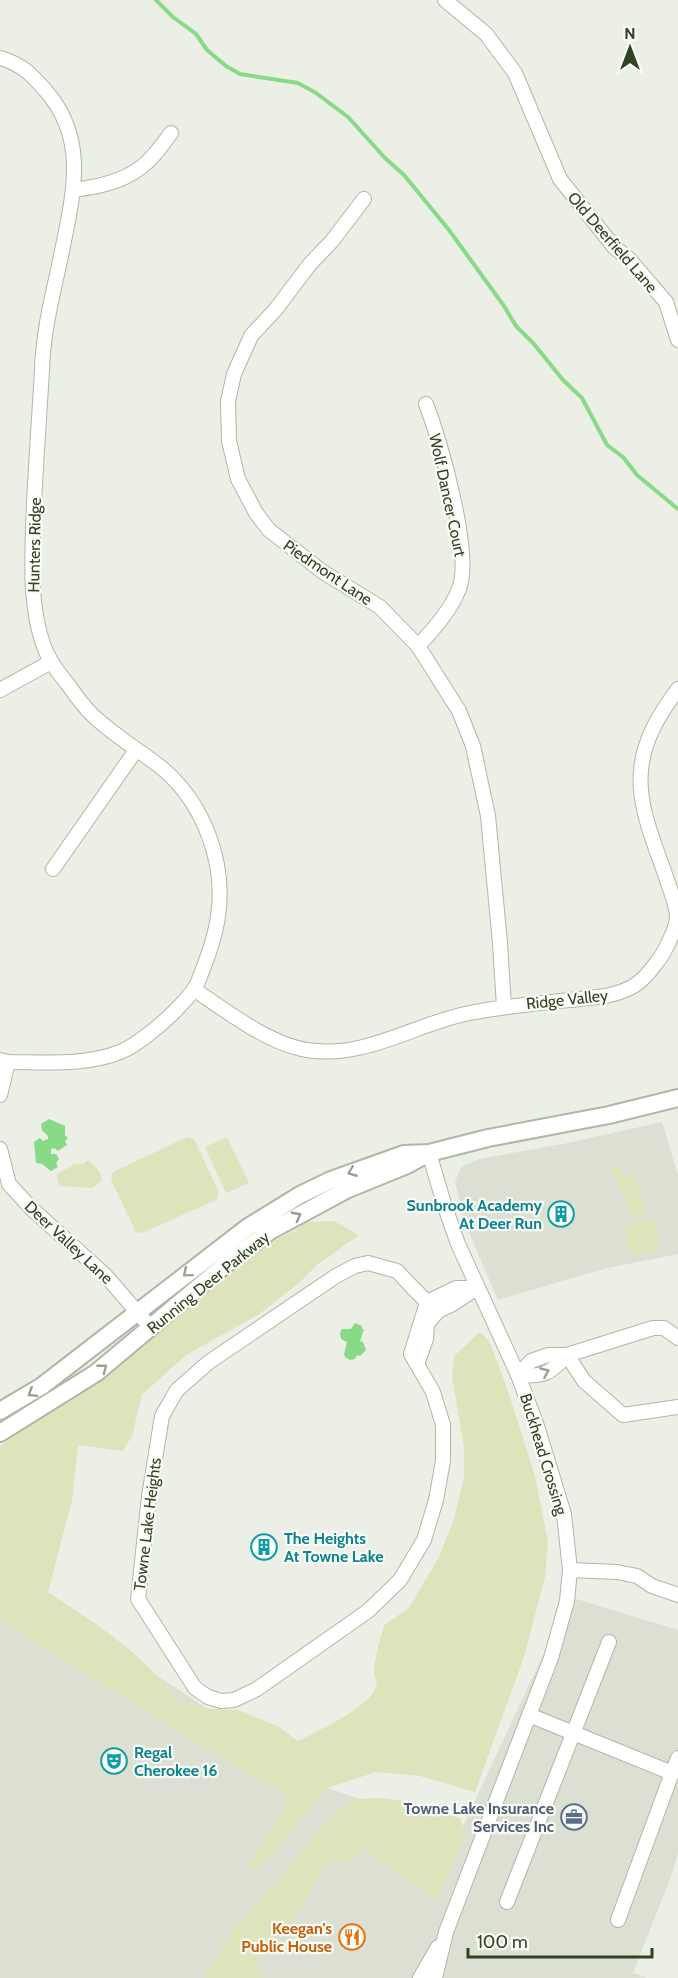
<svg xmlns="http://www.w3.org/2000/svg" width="678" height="1978" font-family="Cabin,sans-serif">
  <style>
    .built { fill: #dbe0d2 }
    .green { fill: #dfe3bb }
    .water { fill: #89da87 }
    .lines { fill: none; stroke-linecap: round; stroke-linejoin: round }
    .stream { stroke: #89da87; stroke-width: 4 }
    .minor-casing { stroke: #afb8a6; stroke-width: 16 }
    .tertiary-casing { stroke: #afb8a6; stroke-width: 20 }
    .minor { stroke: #fff; stroke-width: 14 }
    .tertiary { stroke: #fff; stroke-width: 16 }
    .oneway { stroke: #98a290 }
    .labels { text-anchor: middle; stroke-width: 4.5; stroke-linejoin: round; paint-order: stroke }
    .street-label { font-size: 16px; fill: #304421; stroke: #f9fbf6 }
    .culture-label { font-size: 16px; font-weight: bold; fill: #0d838f; stroke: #f9fbf6; text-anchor: start }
    .service-label { font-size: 16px; font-weight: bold; fill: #4e5e75; stroke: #f9fbf6; text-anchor: end }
    .food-label { font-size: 16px; font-weight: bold; fill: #c56008; stroke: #f9fbf6; text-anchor: end }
  </style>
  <rect width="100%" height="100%" fill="#ebefe5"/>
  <!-- built -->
  <g class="built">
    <polygon points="662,1122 678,1175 678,1254 607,1268 498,1300 465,1223 455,1182 461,1167 479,1159 563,1144"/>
    <polygon points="0,1572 327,1788 460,1833 570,1597 678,1630 678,1853 672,1874 633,1973 648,1978 0,1978"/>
  </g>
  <!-- green -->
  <g class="green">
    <polygon points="187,1137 194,1139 219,1192 216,1200 142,1233 136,1232 111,1180 113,1172"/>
    <polygon points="227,1137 249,1183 226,1193 205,1147"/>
    <path d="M88,1160c7,7 15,12 13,22l-9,6 -32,-2 -4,-11 18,-11h9z"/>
    <polygon points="620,1166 624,1175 632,1172 648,1211 632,1218 617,1179 614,1180 610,1170"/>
    <polygon points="653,1218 660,1250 630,1256 624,1229 626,1224"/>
    <path d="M334,1221l25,14 -42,30 -18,18 -41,32 -72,40 -44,40 -10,41 -9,15 -45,-6 -6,55 -24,92c44,29 102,65 129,111l37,6 25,1 40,17 19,14c21,-11 68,-32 77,-52 4,-8 -1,-11 -1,-18 0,-11 7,-35 10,-46l25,-17 30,-51 15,-38 10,-41v-31l-12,-71 2,-20 26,-24 9,9 18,47 28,88 13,66 -3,35 -21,80 -49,135 -55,-16 -44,-4 -49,16 -45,56 -24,25 -11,-1 39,-62 -3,-15 -35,-17 -248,-153v-175l94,-66 76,-56 65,-64 59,-29 13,-9z"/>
    <path d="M382,1798l26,4 52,16 3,8 -2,3 4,7 -28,64 -75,-52c-9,17 -13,15 -32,14l-6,5 -21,40 -49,55 12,16h-62l29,-49 40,-43 60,-71 22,-16z"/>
  </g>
  <!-- water -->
  <g class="water">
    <polygon points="49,1119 65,1126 65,1135 68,1138 65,1141 67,1145 58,1151 54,1148 51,1149 51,1154 56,1154 59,1159 56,1163 58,1167 51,1171 42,1164 36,1163 34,1142 40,1138 43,1141 48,1139 48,1136 42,1130 41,1124"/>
    <polygon points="355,1323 362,1326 362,1329 364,1329 360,1341 363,1342 366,1350 360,1356 357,1355 355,1359 350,1360 345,1357 344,1354 347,1342 341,1339 340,1333 342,1329 351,1329"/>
  </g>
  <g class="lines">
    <!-- stream -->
    <polyline class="stream" points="156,0 173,17 196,34 207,50 226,66 240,74 298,83 316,93 348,117 385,158 404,175 449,230 504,306 516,326 534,344 563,380 582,398 607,445 623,457 637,475 678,509"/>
    <!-- minor casing -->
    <g class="minor-casing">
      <g id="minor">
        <polyline points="445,0 486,34 515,73 560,179 614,247 629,259 666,302 678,340"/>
        <path d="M74,190c23,-3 48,-8 66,-22 13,-9 22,-23 31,-35"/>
        <polyline points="364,199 332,241 310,264 276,309 251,336 234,374 228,401 229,441 238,479 256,513 269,530 323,572 380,607 418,646 459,711 473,746 488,816 500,943 504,1007"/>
        <path d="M418,646c15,-16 33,-36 41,-57 14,-34 -19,-150 -33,-185"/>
        <polyline points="0,690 51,662"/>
        <polyline points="53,869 136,750"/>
        <path d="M195,990c31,21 74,54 112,60 57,9 104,-24 158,-36 46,-10 94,-12 141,-18 26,-6 35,-12 51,-34 7,-8 20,-35 20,-45 0,-10 -5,-22 -8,-31 -11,-35 -32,-78 -28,-115 2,-31 19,-58 37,-82"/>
        <path d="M0,1060l8,2c35,0 78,4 112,-10 16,-6 42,-28 55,-41 8,-9 18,-17 23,-29 8,-21 17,-43 20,-66 8,-53 -14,-112 -55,-147 -21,-17 -45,-31 -65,-49 -13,-10 -22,-25 -32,-38 -10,-12 -18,-23 -23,-38 -13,-39 -11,-77 -10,-118 2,-52 6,-104 9,-156 1,-42 13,-83 21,-124 11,-55 24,-108 -17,-155 -16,-18 -22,-25 -45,-33"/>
        <polyline points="0,1095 8,1062"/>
        <polyline points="0,1149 9,1184 32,1209 106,1276 151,1328"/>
        <polyline points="429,1153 445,1207 458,1244 518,1375 537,1426 564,1514 570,1570 567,1601 551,1658 446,1932 435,1978"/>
        <polyline points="437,1312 413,1288 397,1271 368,1263 355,1266 336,1276 209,1362 177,1390 162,1416 149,1496 138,1599 195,1688 208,1697 221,1701 234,1700 257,1689 368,1611 400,1580 424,1540 436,1500 443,1461 443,1425 433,1392 411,1354 427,1302 456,1288 477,1288"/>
        <polyline points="567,1355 584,1381 623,1415 678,1407"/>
        <polyline points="417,1364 426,1339 427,1324 438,1311 451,1305 477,1288"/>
        <polyline points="518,1375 531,1361 548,1355 567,1355 653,1328 664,1328 678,1338"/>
        <path d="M518,1375c26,2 32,-1 49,-20"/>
        <polyline points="570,1570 617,1572 637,1576 652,1586 678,1595"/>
        <polyline points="529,1715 672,1773 678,1758"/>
        <polyline points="507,1902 609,1642"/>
        <polyline points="618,1920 672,1773"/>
        <polyline points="420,1978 438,1947"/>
      </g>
    </g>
    <!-- tertiary casing -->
    <g class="tertiary-casing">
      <g id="tertiary">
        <polyline points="0,1411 42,1386 248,1227 300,1195 331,1180 404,1154 429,1153 488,1138 609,1115 678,1098"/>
        <polyline points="0,1433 96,1373 232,1259 270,1231 348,1189 407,1165 425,1155"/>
      </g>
    </g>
    <!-- minor -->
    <use href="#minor" class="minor"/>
    <!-- tertiary -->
    <use href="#tertiary" class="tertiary"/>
  </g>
  <!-- one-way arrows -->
  <defs><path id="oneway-chevron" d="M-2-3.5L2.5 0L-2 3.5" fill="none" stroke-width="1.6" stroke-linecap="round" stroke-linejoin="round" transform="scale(1.5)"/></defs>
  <g class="oneway">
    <use href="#oneway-chevron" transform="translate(352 1172) rotate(158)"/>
    <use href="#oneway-chevron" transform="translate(297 1216) rotate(-28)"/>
    <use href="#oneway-chevron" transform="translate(187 1273) rotate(140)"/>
    <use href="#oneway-chevron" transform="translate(103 1368) rotate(-38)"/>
    <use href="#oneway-chevron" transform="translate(545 1372) rotate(-23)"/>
    <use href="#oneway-chevron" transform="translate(32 1393) rotate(148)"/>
  </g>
  <!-- icons -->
  <defs>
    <g id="building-ring" transform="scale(1.35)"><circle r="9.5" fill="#f9fbf6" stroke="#0f9aa8" stroke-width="1.5"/><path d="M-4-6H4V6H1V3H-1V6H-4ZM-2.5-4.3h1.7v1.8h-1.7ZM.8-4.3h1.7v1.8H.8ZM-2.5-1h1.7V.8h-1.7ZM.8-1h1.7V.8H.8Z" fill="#0f9aa8"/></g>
    <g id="theatre-ring" transform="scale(1.35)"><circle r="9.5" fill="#f9fbf6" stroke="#0f9aa8" stroke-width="1.5"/><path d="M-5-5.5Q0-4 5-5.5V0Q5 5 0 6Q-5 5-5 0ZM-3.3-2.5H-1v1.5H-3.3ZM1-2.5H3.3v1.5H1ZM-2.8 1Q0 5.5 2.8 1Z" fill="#0f9aa8"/></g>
    <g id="office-ring" transform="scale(1.35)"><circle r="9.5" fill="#f9fbf6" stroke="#5c6f8a" stroke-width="1.5"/><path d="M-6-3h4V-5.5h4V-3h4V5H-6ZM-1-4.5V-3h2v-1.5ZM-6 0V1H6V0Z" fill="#5c6f8a"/></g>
    <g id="restaurant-ring" transform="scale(1.35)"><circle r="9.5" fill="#f9fbf6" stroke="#e8710a" stroke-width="1.5"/><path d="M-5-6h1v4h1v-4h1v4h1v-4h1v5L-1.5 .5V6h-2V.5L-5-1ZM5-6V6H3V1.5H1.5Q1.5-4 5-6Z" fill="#e8710a"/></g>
  </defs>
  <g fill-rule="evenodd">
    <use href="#building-ring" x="561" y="1214"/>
    <use href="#building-ring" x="264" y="1547"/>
    <use href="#theatre-ring" x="114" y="1761"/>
    <use href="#office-ring" x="574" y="1817"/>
    <use href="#restaurant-ring" x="352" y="1937"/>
  </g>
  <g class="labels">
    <!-- street labels -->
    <g class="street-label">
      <text transform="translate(613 242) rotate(49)" y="6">Old Deerfield Lane</text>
      <text transform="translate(448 495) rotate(78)" y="6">Wolf Dancer Court</text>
      <text transform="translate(34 545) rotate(-89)" y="6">Hunters Ridge</text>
      <text transform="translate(328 572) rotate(34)" y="6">Piedmont Lane</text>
      <text transform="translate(567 999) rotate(-6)" y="6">Ridge Valley</text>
      <text transform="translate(69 1242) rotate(43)" y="6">Deer Valley Lane</text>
      <text transform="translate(208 1282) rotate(-39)" y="6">Running Deer Parkway</text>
      <text transform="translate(544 1454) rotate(73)" y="6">Buckhead Crossing</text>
      <text transform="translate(147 1524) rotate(-83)" y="6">Towne Lake Heights</text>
    </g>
    <!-- culture labels -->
    <g class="culture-label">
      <text x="542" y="1211" text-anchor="end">Sunbrook Academy<tspan x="542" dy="18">At Deer Run</tspan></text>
      <text x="284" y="1544">The Heights<tspan x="284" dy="18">At Towne Lake</tspan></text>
      <text x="134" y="1758">Regal<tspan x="134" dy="18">Cherokee 16</tspan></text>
    </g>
    <!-- service labels -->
    <g class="service-label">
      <text x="554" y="1814">Towne Lake Insurance<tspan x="554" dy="18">Services Inc</tspan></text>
    </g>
    <!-- food labels -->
    <g class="food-label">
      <text x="332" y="1934">Keegan's<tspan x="332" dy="18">Public House</tspan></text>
    </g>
  </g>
  <!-- north arrow -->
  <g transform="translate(630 48)" stroke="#f9fbf6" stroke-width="4.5" paint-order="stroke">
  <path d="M0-4.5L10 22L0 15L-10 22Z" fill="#304421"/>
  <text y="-9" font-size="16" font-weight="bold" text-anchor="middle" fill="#304421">N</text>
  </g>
  <!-- scale -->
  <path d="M468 1948v9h184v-9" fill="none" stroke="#304421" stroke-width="3"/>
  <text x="477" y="1948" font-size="18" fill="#304421" stroke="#f9fbf6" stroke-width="4.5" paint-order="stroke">100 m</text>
</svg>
